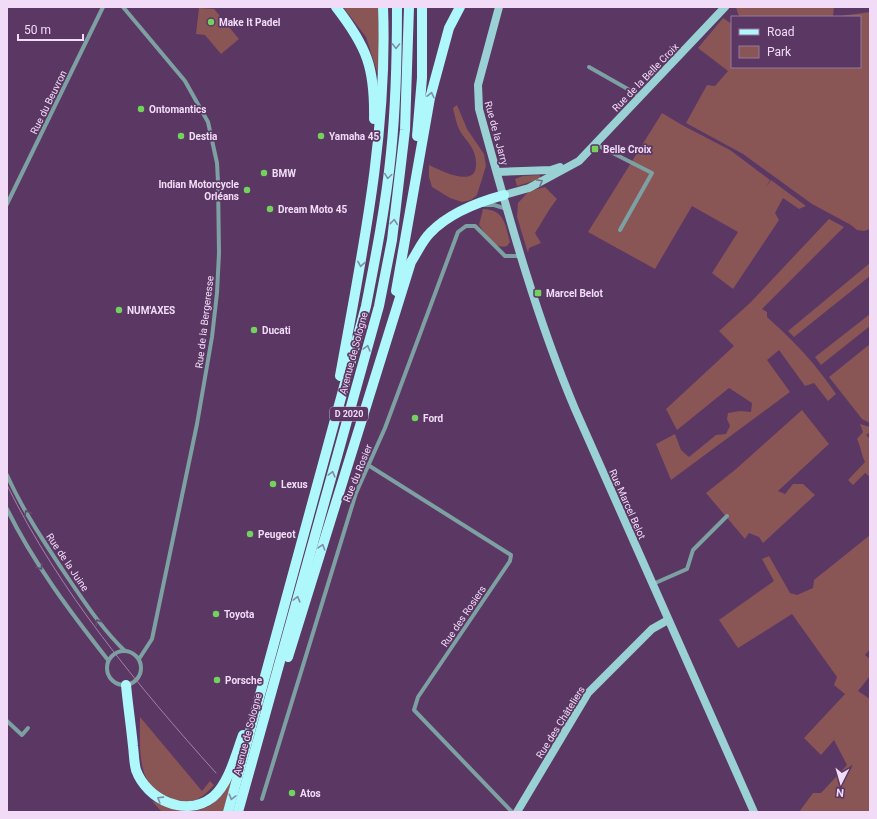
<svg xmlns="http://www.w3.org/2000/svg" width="877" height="819" font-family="Roboto,sans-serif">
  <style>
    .green { fill: #895555 }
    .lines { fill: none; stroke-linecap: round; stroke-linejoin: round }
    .street { stroke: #7da0a2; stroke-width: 4 }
    .secondary { stroke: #99d1d4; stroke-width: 8 }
    .primary { stroke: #aef7fb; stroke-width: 10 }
    .tram { stroke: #a083a8; stroke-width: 1 }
    .oneway { stroke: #808da8 }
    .oneway2 { stroke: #747591 }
    .oneway3 { stroke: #624c70 }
    .poi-dot { fill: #73d25c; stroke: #5b3764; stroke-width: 1.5 }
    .labels { text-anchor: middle; stroke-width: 3.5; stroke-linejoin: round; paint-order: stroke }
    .shield { fill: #5b3764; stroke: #c4aaca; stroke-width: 1 }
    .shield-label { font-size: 9px; font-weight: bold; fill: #f1dbf6 }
    .poi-label { font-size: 10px; font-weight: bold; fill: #f1dbf6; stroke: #5b3764; text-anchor: start }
    .street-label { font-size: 10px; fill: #f1dbf6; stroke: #5b3764 }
  </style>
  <rect width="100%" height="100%" fill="#5b3764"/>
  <!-- green -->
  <g class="green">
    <polygon points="343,7 378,7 380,58 378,75 366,37"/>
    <polygon points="736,7 834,7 833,17 870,12 870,229 864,231 857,230 851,225 812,204 743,154 686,123 707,85 715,86 728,71 698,48 723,18 732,24 732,67 860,67 860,17 741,17 738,14"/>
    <polygon points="199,8 214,9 239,39 221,54 205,35 196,34"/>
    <path d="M457,105l10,24 17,25 2,12 -9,29 -6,5 -9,2 -12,-4 -18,-11 -3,-10v-12c15,7 54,27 46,-9 -2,-11 -12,-18 -16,-27 -3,-6 -4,-14 -6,-21z"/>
    <polygon points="662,113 682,125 730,150 770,180 766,187 771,180 806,206 799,209 783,198 775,213 779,220 733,289 712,273 738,232 692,206 655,269 588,232"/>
    <polygon points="539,175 541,177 540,179 517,186 515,179 523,176"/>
    <path d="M545,187l12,12c-9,11 -14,22 -22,34l6,10 -12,5 -1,5 -11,-36 1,-14 11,-12z"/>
    <path d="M483,209c22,1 22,15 27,33l-3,4c-13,4 -21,-12 -28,-21z"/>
    <path d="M829,219l15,8 -82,82 5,3v5c28,25 48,46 69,77l-8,7 -14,-18 -9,3 -26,-36 -12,10 23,32 -119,88 -15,-36 19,-10 6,16 8,7 27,-22 10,-1 4,-8 -3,-7 1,-6 12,-2 11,1 1,-9 -23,-15 -52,42 -11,-21 68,-63 -15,-15 31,-28z"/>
    <polygon points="870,263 870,276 794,337 788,331"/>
    <polygon points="870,314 870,326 821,365 815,357"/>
    <polygon points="870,344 870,423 862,419 829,377"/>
    <polygon points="802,410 829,444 778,491 785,494 793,484 803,484 815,495 763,543 759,537 749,533 745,539 706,493 736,469"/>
    <path d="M860,424l10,3v5l-4,3 4,4v38l-5,-4 -12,12 -5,-5 17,-18c-4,-8 -4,-15 -8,-23l6,-7z"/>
    <polygon points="870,535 870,649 865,655 870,659 870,676 858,691 870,699 870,812 799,812 813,793 821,793 847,765 834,740 821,755 804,738 845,694 834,685 837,677 792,614 738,648 719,620 774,581 762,559 769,556 790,593 797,595 813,588 814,580"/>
    <path d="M140,717l62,74 8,-10 4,4c-11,12 -17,18 -34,16 -45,-6 -40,-50 -40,-84z"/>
    <path d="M232,779l-9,33h-61l-10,-11c20,9 47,17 65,-1 6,-6 10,-14 15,-21z"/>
  </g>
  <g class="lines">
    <!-- street -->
    <g class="street">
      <polyline points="123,7 185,81 208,122 217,163 218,182 219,253 217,293 212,337 197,424 152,639 139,659"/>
      <polyline points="589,67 640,96"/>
      <polyline points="595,144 652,173 620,230"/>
      <polyline points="7,204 103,7"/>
      <polyline points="483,205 494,205 507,209"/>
      <polyline points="368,465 511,555 510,561 418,697 414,710 512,812"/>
      <path d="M7,475c16,36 39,70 61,103 18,26 34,51 57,73"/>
      <path d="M7,509c27,55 64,104 101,151"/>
      <polyline points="653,584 687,569 693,550 727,516"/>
      <circle cx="124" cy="668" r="17"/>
      <polyline points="7,721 22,735 28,728"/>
      <polyline points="262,799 356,493 385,428 458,232 466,226 475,226 505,256 520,256"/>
    </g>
    <!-- secondary -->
    <g class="secondary">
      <path d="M499,7l-21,78 1,24c28,101 55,203 96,300l179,403"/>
      <polyline points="497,172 551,170 560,167"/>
      <polyline points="504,195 529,188 579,161 725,7"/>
      <polyline points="517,812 588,693 652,629 668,620"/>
    </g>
    <!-- primary -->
    <g class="primary">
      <path d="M336,7c31,40 39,61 38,112"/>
      <polyline points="417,136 422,78 422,7"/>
      <polyline points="396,291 430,98 449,28 460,7"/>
      <path d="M340,376c22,-122 48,-244 43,-369"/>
      <path d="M288,657l123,-395c6,-9 11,-21 19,-29 19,-20 48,-31 74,-38"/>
      <path d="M126,685c2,21 5,41 7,61 1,8 1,17 3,24 11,30 50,48 77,27 16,-14 23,-43 30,-62"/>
      <path d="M228,812l138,-506c10,-51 20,-102 25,-153 5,-48 6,-97 6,-146"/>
      <polyline points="238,812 379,306 392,240 405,130 409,7"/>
    </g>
    <!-- tram -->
    <path class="tram" d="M7,485c52,106 131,201 209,288"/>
  </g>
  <!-- one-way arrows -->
  <defs><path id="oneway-chevron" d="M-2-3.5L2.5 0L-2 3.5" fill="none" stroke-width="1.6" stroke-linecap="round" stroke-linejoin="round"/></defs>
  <g class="oneway">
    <use href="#oneway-chevron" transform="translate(396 46) rotate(91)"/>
    <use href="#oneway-chevron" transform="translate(431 95) rotate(-77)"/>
    <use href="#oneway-chevron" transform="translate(388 176) rotate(98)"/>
    <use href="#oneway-chevron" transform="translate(394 222) rotate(-84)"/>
    <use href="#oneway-chevron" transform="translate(361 264) rotate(100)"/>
    <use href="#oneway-chevron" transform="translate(367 348) rotate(-75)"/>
    <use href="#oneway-chevron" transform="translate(332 474) rotate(-75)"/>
    <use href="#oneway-chevron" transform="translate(322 547) rotate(-73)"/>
    <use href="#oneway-chevron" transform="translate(297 599) rotate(-75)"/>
    <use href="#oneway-chevron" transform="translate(232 797) rotate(105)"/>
    <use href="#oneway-chevron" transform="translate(160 799) rotate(-148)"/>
  </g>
  <use class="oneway2" href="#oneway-chevron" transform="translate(540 182) rotate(-29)"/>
  <g class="oneway3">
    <use href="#oneway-chevron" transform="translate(27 513) rotate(-119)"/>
    <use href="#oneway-chevron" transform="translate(40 567) rotate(56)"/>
    <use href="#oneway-chevron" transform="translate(98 622) rotate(-124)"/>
  </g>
  <!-- markers -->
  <g class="poi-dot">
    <circle cx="211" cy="22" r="4"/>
    <circle cx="141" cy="109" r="4"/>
    <circle cx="181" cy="136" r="4"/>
    <circle cx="321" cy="136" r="4"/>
    <rect x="591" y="145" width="8" height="8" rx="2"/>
    <circle cx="264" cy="173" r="4"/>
    <circle cx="247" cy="190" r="4"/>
    <circle cx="270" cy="209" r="4"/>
    <rect x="534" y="289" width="8" height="8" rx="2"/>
    <circle cx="119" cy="310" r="4"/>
    <circle cx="254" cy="330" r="4"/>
    <circle cx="415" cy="418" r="4"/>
    <circle cx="273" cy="484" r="4"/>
    <circle cx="250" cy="534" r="4"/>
    <circle cx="216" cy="614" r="4"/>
    <circle cx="217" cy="680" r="4"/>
    <circle cx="292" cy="793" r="4"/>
  </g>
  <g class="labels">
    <!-- shield labels -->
    <rect class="shield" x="330" y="407" width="38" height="14" rx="3"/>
    <g class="shield-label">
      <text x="349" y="417">D 2020</text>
    </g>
    <!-- poi labels -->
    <g class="poi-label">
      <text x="219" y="26">Make It Padel</text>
      <text x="149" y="113">Ontomantics</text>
      <text x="189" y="140">Destia</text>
      <text x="329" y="140">Yamaha 45</text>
      <text x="603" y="153">Belle Croix</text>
      <text x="272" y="177">BMW</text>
      <text x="239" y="188" text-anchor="end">Indian Motorcycle<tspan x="239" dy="12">Orléans</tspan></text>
      <text x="278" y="213">Dream Moto 45</text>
      <text x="546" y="297">Marcel Belot</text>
      <text x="127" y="314">NUM'AXES</text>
      <text x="262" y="334">Ducati</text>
      <text x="423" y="422">Ford</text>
      <text x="281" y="488">Lexus</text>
      <text x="258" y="538">Peugeot</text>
      <text x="224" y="618">Toyota</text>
      <text x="225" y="684">Porsche</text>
      <text x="300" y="797">Atos</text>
    </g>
    <!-- street labels -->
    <g class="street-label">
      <text transform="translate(645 77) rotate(-46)" y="4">Rue de la Belle Croix</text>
      <text transform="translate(48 102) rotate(-64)" y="4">Rue du Beuvron</text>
      <text transform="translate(497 133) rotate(75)" y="4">Rue de la Jarry</text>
      <text transform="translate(204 322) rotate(-83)" y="4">Rue de la Bergeresse</text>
      <text transform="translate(353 353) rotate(-75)" y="4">Avenue de Sologne</text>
      <text transform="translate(357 473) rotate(-68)" y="4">Rue du Rosier</text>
      <text transform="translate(628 504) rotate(66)" y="4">Rue Marcel Belot</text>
      <text transform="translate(68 562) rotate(56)" y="4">Rue de la Juine</text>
      <text transform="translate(463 616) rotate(-56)" y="4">Rue des Rosiers</text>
      <text transform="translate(560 722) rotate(-58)" y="4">Rue des Châteliers</text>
      <text transform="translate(247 734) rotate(-75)" y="4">Avenue de Sologne</text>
    </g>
  </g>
  <!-- border -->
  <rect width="877" height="819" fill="none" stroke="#f1dbf6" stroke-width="16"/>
  <!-- legend -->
  <rect x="731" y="16" width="130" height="52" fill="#5b3764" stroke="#97799e"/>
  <rect x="739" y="29" width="20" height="6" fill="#aef7fb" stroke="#97799e"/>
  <text x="767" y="36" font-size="12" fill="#f1dbf6">Road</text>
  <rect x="739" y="46" width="20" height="12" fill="#895555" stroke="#97799e"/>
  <text x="767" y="56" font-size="12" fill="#f1dbf6">Park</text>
  <!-- north arrow -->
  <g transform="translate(841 783) rotate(185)" stroke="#5b3764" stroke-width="3" paint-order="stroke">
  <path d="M0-3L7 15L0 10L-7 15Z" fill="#f1dbf6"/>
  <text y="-6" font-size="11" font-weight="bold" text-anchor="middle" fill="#f1dbf6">N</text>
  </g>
  <!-- scale -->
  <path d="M18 34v6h65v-6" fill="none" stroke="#f1dbf6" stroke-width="2"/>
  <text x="24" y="34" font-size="12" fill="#f1dbf6" stroke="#5b3764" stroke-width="3" paint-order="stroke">50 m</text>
</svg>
